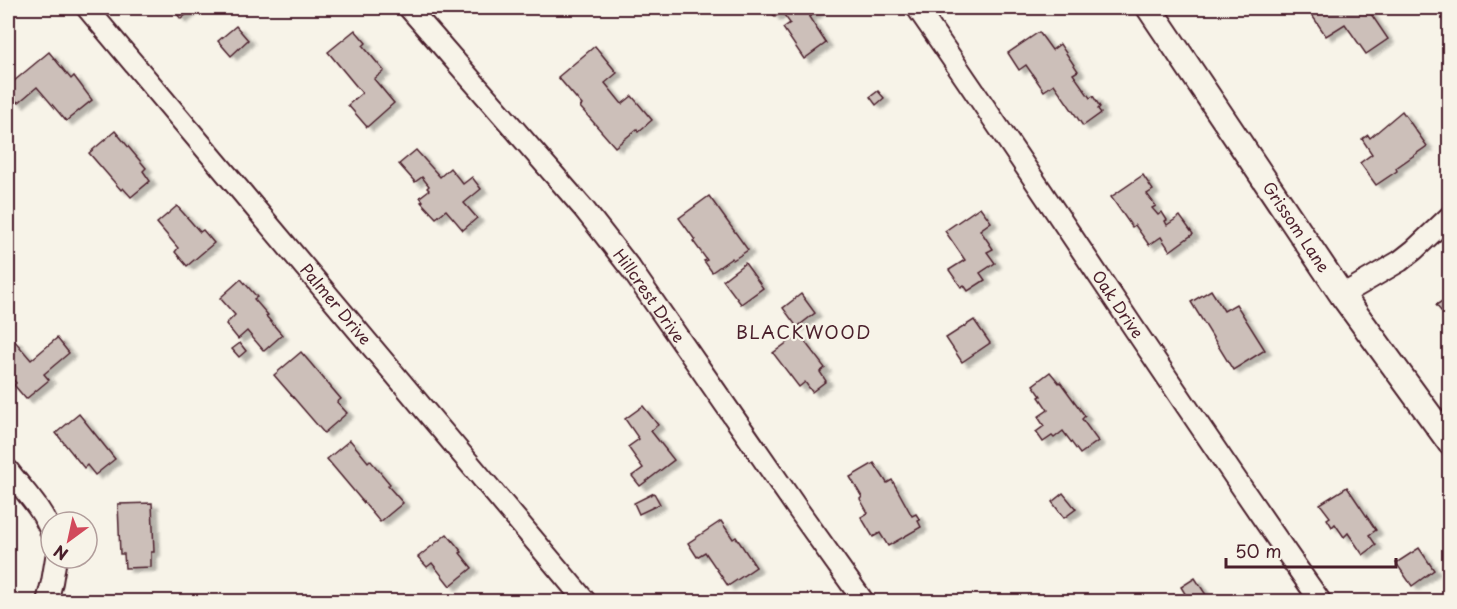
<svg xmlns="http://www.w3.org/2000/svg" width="1457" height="609" font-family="'Playpen Sans',sans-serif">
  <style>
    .building { fill: #ccbfb9; stroke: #4a1f2b; stroke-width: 1.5; filter: url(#shadow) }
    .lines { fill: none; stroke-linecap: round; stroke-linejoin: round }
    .minor-casing { stroke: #4a1f2b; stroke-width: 24 }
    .tertiary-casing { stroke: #4a1f2b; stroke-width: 28 }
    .minor { stroke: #f7f3e8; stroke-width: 20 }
    .tertiary { stroke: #f7f3e8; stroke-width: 24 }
    .labels { text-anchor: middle; stroke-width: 4.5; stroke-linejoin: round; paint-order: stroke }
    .street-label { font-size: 16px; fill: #4a1f2b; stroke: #f7f3e8 }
    .neighbourhood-label { font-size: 18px; letter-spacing: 1.5px; fill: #4a1f2b; stroke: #f7f3e8 }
  </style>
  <defs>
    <filter id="shadow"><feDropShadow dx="6" dy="4" stdDeviation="1.5" flood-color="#0004"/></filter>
  </defs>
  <rect width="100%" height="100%" fill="#f7f3e8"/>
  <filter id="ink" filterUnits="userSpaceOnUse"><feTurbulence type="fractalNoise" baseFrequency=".0167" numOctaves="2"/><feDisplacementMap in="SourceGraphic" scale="12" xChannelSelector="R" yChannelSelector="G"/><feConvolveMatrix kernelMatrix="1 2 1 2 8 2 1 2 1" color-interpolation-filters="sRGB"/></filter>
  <g filter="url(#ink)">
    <!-- building -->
    <g class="building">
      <polygon points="172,8 194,8 181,19"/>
      <polygon points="768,8 816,8 818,11 809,17 826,43 804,59 783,28 790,23 782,12 775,17"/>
      <polygon points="1307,8 1367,8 1388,39 1366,54 1345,24 1326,36"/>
      <polygon points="236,26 248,40 231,56 218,41"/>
      <polygon points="355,30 366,43 363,46 384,71 374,79 394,103 367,127 348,105 362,93 328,52"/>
      <polygon points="1039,32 1052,50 1060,44 1078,71 1073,74 1090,98 1093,96 1100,107 1098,109 1101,113 1083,126 1054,84 1044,91 1026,65 1019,70 1008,53"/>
      <polygon points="595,46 617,73 605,83 622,104 632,96 652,120 638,132 637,129 615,147 580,107 582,105 558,77"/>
      <polygon points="49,52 71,79 74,76 92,100 66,121 37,87 18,103 8,90 8,86"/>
      <polygon points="878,91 884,98 876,105 870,97"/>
      <polygon points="1402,111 1427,146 1396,168 1397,171 1376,185 1360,163 1372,154 1362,139 1368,135 1370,138"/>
      <polygon points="115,131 146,168 143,171 150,181 131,197 123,188 121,190 89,153"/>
      <polygon points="416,150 440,177 450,168 463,184 472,177 481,189 464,203 477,218 463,230 446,210 436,218 421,202 423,201 420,197 429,190 427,188 429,186 422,177 415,182 399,164"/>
      <polygon points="1143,175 1153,190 1147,194 1156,206 1152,208 1158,215 1162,212 1167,220 1165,221 1167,225 1180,216 1193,234 1170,251 1161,237 1149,245 1135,225 1132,227 1111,197"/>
      <polygon points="709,196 748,250 733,260 732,258 712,272 704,261 707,260 693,241 695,240 679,218"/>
      <polygon points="177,206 200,232 203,230 214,243 187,266 175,252 178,248 157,223"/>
      <polygon points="980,207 991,222 980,230 993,249 987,252 995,263 980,273 985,280 968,291 964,285 961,287 949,270 965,260 945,231"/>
      <polygon points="745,263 763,288 741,304 723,280"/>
      <polygon points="241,279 257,297 254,299 268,315 266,316 282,335 264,351 247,331 238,339 226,324 235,315 220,298"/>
      <polygon points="1211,290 1224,311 1236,304 1265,350 1233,370 1191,302"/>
      <polygon points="801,294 815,313 797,327 783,308"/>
      <polygon points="1450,296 1450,322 1436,305"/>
      <polygon points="974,320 990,343 962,362 946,338"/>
      <polygon points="799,334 825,368 820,372 826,381 812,392 805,382 799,387 773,353"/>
      <polygon points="57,338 69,353 44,374 49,380 26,399 14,385 16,383 8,373 8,346 14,340 31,360"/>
      <polygon points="240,343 246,351 239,357 232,349"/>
      <polygon points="301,352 341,399 337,402 347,413 324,433 274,375"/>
      <polygon points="1050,372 1059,383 1060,382 1085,416 1082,419 1098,441 1080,454 1063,431 1054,438 1052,436 1043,442 1036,432 1044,426 1038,417 1048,410 1039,397 1041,396 1033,385"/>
      <polygon points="643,406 658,425 651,431 674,460 640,486 632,476 643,468 628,447 639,439 625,419"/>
      <polygon points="79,414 115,459 95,475 87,465 84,468 56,433"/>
      <polygon points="350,440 368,462 370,460 390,484 388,486 403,503 380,522 327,459"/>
      <polygon points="874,463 887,483 892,480 912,516 916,514 920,520 918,521 921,527 888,546 880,533 873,537 861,517 868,513 860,499 862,497 850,477"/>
      <polygon points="1347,487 1376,530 1369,535 1376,545 1363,555 1348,533 1344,537 1335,524 1332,527 1327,519 1330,517 1320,504"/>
      <polygon points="654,493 660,504 639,514 634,503"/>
      <polygon points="1063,493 1076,509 1064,518 1052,502"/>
      <polygon points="152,503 154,552 151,552 151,567 125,568 124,554 120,554 118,504"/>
      <polygon points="721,521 733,539 736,537 756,567 728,586 705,552 697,557 688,543"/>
      <polygon points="447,534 462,552 460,553 472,568 450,586 432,563 427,567 418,557"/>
      <polygon points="1419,548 1434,570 1412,586 1396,563"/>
      <polygon points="1195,578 1210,601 1220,595 1225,602 1190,602 1181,587"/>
    </g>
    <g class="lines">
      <!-- minor casing -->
      <g class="minor-casing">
        <g id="minor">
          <path id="s1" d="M87,8l499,594"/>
          <path id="s2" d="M409,8l175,201 47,60 168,242 65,91"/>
          <path id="s3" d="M917,8c136,196 266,398 404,594"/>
          <polyline points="1342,295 1400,261 1414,250 1450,216"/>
          <path d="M8,470c15,20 35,39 43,63"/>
          <polyline points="47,602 52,582 56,558"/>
        </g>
      </g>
      <!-- tertiary casing -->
      <g class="tertiary-casing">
        <g id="tertiary">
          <path id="s4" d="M1149,8l193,287 108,148"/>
        </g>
      </g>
      <!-- minor -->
      <use href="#minor" class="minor"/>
      <!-- tertiary -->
      <use href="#tertiary" class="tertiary"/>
    </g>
  </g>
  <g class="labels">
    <!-- street labels -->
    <g class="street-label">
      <text dy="6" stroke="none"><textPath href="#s4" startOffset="264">Grissom Lane</textPath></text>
      <text dy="6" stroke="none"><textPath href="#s2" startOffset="375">Hillcrest Drive</textPath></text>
      <text dy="6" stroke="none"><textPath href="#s1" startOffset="387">Palmer Drive</textPath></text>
      <text dy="6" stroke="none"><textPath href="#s3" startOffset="358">Oak Drive</textPath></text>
    </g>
    <!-- neighbourhood labels -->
    <g class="neighbourhood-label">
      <text x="804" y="339">BLACKWOOD</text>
    </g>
  </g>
  <!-- margin -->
  <rect width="1457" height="609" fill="none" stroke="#f7f3e8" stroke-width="30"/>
  <rect x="15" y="15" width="1427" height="579" fill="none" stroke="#4a1f2b" stroke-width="2" filter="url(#ink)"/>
  <!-- north arrow -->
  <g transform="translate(69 540) rotate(213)"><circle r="28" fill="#f7f3e8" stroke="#b29e9c" stroke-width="1.5"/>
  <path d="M0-4.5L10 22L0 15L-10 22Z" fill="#d1495b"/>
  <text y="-9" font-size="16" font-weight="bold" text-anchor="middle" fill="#4a1f2b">N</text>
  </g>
  <!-- scale -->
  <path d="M1226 558v9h170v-9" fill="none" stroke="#4a1f2b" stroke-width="3"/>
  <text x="1235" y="558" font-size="18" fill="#4a1f2b" stroke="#f7f3e8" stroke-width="4.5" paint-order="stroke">50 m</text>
</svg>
